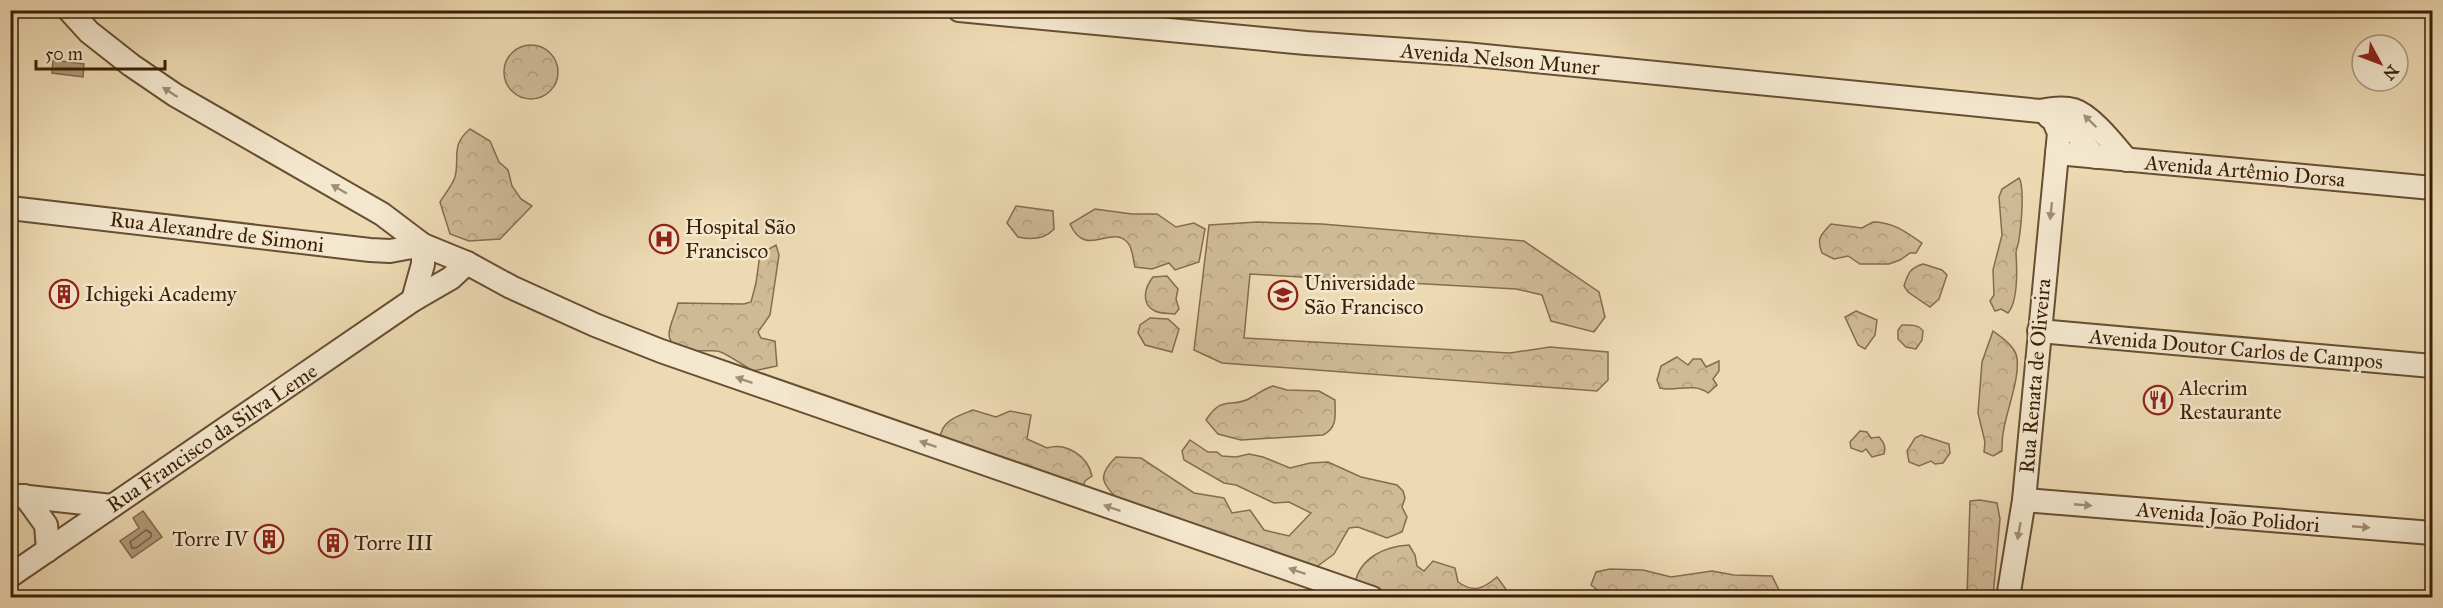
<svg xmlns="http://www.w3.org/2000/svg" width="2443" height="608" font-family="'IM FELL Great Primer',serif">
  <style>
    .forest { fill: url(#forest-crowns); stroke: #866c4e; stroke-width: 1.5 }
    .water { fill: #b19a79; stroke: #82694b; stroke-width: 1.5 }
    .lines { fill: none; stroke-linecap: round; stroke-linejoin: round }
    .shore { stroke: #765c40; stroke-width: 1.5 }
    .minor-casing { stroke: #684e32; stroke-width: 26 }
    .minor { stroke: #f3e7ce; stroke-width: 22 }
    .oneway { fill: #a18d74 }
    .labels { text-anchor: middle; stroke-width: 5; stroke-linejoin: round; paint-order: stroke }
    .street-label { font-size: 21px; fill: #3c1f07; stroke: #f3e7ce }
    .poi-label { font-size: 21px; fill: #3c1f07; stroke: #f3e7ce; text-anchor: start }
  </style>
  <defs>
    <pattern id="forest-crowns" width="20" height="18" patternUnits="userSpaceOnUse" patternTransform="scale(1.5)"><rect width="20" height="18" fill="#cfba96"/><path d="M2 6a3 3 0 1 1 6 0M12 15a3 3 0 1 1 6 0" fill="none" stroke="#b39f80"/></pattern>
  </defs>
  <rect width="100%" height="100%" fill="#eddab3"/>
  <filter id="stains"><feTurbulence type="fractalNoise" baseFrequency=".00333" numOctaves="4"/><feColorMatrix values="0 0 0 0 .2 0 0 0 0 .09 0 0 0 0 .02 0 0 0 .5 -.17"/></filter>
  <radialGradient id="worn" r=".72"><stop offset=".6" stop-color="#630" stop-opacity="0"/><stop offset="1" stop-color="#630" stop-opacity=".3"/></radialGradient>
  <!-- forest -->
  <g class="forest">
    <circle cx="531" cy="72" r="27"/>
    <path d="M470,129l20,12 9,21 9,8 4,16 9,13 11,7 -32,33 -31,2 -19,-7 -10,-32c4,-7 12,-16 15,-25 5,-18 -5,-32 15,-48z"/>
    <path d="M2019,178c6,9 2,49 0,61 0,5 -3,10 -3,14 1,15 2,48 -8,60l-7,-4 -6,2 -5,-10 4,-6 -1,-25 9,-35 -3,-38 3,-8z"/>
    <path d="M1016,206l37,5 1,18c-9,10 -23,11 -36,8l-11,-14z"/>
    <path d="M1095,209l37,5h25l19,13 18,-4 11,6 -6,33 -24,8 -6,-7 -17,6 -17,-2c-2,-7 -2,-18 -7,-24 -16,-20 -42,17 -58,-19z"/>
    <polygon points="1257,222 1322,224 1524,241 1599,292 1605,317 1594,332 1551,321 1542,295 1516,289 1250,274 1244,338 1510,353 1550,347 1608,352 1608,380 1597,391 1222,363 1194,350 1209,225"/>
    <path d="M1873,222c20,0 33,10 49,21l-6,10h-6l-10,7 -11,4h-29l-12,-8 -14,3 -12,-6c-6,-15 -1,-18 9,-29l31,4z"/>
    <path d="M776,245l3,10 -9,60 -12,17 3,6 14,3 2,25 -24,5c-7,-4 -30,-20 -36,-20 -12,-1 -47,4 -48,-17 0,-8 7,-22 9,-31l66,1 7,-2 5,-19 4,-29z"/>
    <path d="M1923,264l19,6 5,5 -8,24 -9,8 -22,-15 -4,-6c4,-13 6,-18 19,-22z"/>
    <path d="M1167,276l11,13 -2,10 3,10 -4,5c-6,-1 -14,0 -20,-3 -15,-7 -10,-24 -2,-34z"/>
    <polygon points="1856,311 1877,320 1875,335 1865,349 1858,345 1845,317"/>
    <polygon points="1150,318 1168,319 1179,329 1172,352 1145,345 1138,333 1140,325"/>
    <path d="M1902,325c8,0 16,-1 21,6l-1,9 -6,9 -10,-2 -8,-8v-9z"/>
    <path d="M1993,331c8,6 19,13 23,23 6,18 -9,56 -12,74 -2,8 -2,15 -2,23l-9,5 -9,-4 1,-10 -7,-29 4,-51z"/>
    <path d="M1677,357l11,8 5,-6h8l5,8 13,-6v10l-6,8 4,6 -9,8c-15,-11 -32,-1 -48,-5l-3,-8 4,-14z"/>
    <path d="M1273,386l14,4 32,1 16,9c0,15 3,28 -12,35l-82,5 -23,-6 -12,-14c17,-27 26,-10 46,-23 7,-4 12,-8 21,-11z"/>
    <path d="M973,410l23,7 14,-6 21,4 -4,24 20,9c19,-6 41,8 45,28l-7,5 -3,8 -142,-51c2,-18 18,-22 33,-28z"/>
    <path d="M1860,431l7,1 4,6 8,-1c5,6 7,9 5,17l-12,3 -6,-8 -4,3 -11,-4 -1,-6z"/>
    <polygon points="1921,435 1949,444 1950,453 1943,463 1935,464 1931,461 1919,466 1909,462 1907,451 1915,438"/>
    <path d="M1190,440l18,12h9l5,4 14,1 13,-3 14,3 27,11 20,-5 18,-1 33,15 36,8 6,6 2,7 -3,9 5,10 -5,15 -15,6 -29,-11 -9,1 -15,26 -19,14 -194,-65c-18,-20 -26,-25 -5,-46l25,1 53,35 30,5 8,15 18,-3 14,20 25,6 22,-23 -22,-11 -15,1 -38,-18 -12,-2 -40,-23 -2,-9z"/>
    <polygon points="1980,500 1997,503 2000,519 1993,597 1967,597 1970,501"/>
    <path d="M1409,545l6,10 2,11 7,5 9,-10 22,7 3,14c16,11 25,7 39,-5l14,19 17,1 -127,1 -18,-5 -12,2 -16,-12c5,-25 30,-37 54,-38z"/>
    <polygon points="1610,569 1643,570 1671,577 1712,571 1734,575 1772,576 1779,590 1779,597 1607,597 1591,585 1596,572"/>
  </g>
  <!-- water -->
  <g class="water">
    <polygon points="53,60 84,64 83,77 52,73"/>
    <polygon points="143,511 162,537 132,558 120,541 139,528 133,518"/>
  </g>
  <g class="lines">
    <!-- shore -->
    <polygon class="shore" points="146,530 151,533 151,537 136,548 132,548 130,542"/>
    <!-- minor casing -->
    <g class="minor-casing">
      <g id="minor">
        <polyline points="69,10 89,32 131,65 175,95 382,214 423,245 467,263 511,287 595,325 661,351 1372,598"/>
        <path d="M959,10l347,33 159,11 575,57c11,-2 23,-4 34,-1 17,5 41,36 53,50"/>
        <path d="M2049,117c9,5 18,6 25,14 9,8 13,19 22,26"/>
        <polyline points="2057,153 2432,188"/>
        <polyline points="10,208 370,250 390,251 423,245"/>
        <polyline points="413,300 423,264 423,245"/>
        <polyline points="2039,331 2432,366"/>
        <polyline points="10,495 112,506"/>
        <polyline points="25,496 46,525 48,550"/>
        <polyline points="2024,500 2432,533"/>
        <polyline points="10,576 413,300 451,278 467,263"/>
        <polyline points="2008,598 2024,500 2059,133 2053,119"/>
      </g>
    </g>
    <!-- minor -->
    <use href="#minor" class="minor"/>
  </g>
  <!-- one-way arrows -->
  <defs><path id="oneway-solid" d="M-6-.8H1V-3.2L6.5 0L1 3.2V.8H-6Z" transform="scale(1.5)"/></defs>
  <g class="oneway">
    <use href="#oneway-solid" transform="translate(170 92) rotate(-147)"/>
    <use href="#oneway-solid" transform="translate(2090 121) rotate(-136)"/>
    <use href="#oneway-solid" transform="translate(339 189) rotate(-150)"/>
    <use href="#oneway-solid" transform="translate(2051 211) rotate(96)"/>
    <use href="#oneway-solid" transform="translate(744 380) rotate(-161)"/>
    <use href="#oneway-solid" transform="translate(928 444) rotate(-161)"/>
    <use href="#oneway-solid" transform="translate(2083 505) rotate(5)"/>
    <use href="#oneway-solid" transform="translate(1112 508) rotate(-161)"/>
    <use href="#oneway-solid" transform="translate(2361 527) rotate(5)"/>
    <use href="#oneway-solid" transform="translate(2019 531) rotate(100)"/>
    <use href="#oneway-solid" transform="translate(1297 571) rotate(-161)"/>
  </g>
  <!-- icons -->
  <defs>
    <g id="hospital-ring" transform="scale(1.5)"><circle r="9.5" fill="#f3e7ce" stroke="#8f2418" stroke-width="1.5"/><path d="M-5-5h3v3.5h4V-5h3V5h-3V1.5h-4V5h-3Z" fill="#8f2418"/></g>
    <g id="building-ring" transform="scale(1.5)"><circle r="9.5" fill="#f3e7ce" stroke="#8f2418" stroke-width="1.5"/><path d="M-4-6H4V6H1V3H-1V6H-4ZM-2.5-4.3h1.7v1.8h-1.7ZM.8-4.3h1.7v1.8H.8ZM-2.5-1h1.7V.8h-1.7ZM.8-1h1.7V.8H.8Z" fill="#8f2418"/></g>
    <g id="university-ring" transform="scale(1.5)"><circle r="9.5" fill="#f3e7ce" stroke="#8f2418" stroke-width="1.5"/><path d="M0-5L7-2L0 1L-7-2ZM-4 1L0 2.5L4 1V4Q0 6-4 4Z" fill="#8f2418"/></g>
    <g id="restaurant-ring" transform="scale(1.5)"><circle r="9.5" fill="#f3e7ce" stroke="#8f2418" stroke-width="1.5"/><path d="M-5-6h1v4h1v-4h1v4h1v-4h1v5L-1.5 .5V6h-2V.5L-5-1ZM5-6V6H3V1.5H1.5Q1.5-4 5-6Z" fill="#8f2418"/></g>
  </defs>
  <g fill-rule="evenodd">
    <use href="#hospital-ring" x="664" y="239"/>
    <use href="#building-ring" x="64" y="294"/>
    <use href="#university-ring" x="1283" y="295"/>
    <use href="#restaurant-ring" x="2158" y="400"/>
    <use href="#building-ring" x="269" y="539"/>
    <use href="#building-ring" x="333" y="543"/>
  </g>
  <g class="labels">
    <!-- street labels -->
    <g class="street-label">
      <text transform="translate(1500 59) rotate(5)" y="7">Avenida Nelson Muner</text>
      <text transform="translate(2245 171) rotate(5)" y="7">Avenida Artêmio Dorsa</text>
      <text transform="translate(217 232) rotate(7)" y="7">Rua Alexandre de Simoni</text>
      <text transform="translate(2236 349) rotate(5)" y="7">Avenida Doutor Carlos de Campos</text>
      <text transform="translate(2035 376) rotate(-85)" y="7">Rua Renata de Oliveira</text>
      <text transform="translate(212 438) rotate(-34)" y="7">Rua Francisco da Silva Leme</text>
      <text transform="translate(2228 517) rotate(5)" y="7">Avenida João Polidori</text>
    </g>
    <!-- poi labels -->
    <g class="poi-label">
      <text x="685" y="234">Hospital São<tspan x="685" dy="24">Francisco</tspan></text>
      <text x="1304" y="290">Universidade<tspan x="1304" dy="24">São Francisco</tspan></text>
      <text x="85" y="301">Ichigeki Academy</text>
      <text x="2179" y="395">Alecrim<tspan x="2179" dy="24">Restaurante</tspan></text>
      <text x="248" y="546" text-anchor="end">Torre IV</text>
      <text x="354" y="550">Torre III</text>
    </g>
  </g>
  <!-- margin -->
  <rect width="2443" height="608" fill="none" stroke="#eddab3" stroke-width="36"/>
  <rect x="12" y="12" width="2419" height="584" fill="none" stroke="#3c1f07" stroke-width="3"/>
  <rect x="18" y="18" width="2407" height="572" fill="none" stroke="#3c1f07" stroke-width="1.5"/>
  <!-- north arrow -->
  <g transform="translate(2380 63) rotate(131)"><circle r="28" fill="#f3e7ce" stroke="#aa977e" stroke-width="1.5"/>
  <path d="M0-4.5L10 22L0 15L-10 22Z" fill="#8f2418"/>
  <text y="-9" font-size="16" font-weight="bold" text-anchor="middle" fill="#3c1f07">N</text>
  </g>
  <!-- scale -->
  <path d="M36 60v9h129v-9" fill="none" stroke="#3c1f07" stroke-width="3"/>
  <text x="45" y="60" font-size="18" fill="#3c1f07" stroke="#f3e7ce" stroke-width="4.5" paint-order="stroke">50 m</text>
  <rect width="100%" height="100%" filter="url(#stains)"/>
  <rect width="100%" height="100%" fill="url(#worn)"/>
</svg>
